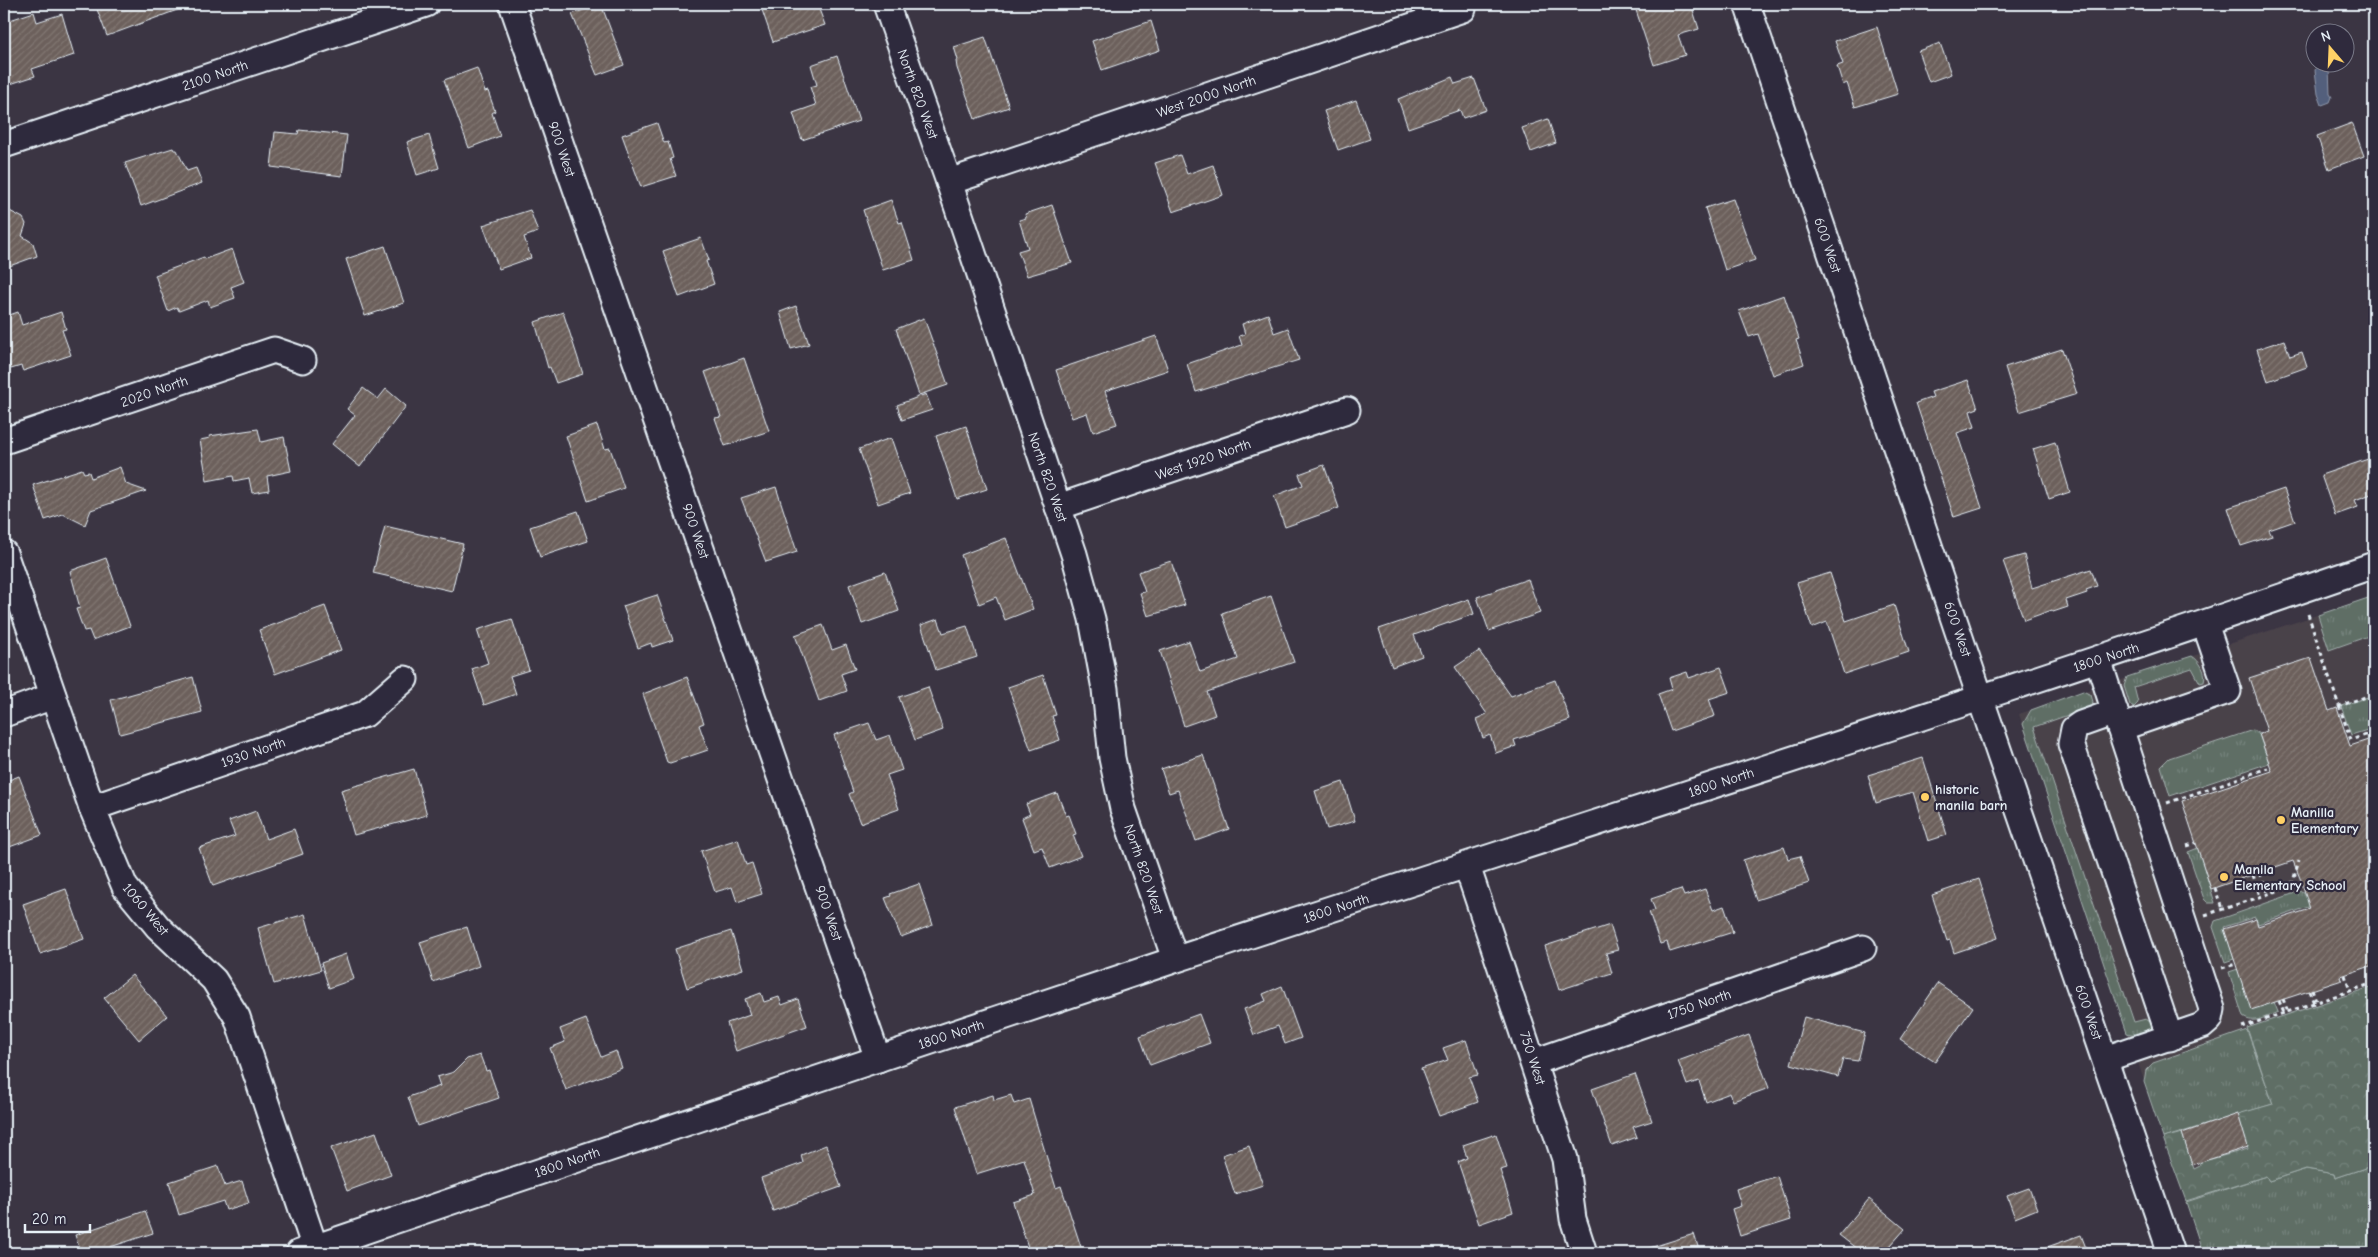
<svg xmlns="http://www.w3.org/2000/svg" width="2378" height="1257" font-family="'Comic Neue',sans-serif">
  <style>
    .built { fill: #4a424a }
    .grass { fill: url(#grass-tufts); stroke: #a3b0ae }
    .park { fill: url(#park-crowns); stroke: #a3b0ae }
    .water { fill: #535f7b; stroke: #8f99ad }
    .building { fill: url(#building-hatch); stroke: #e8f1f8 }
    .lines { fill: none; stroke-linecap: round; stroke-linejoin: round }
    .minor-casing { stroke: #e8f1f8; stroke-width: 29 }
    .path { stroke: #e8f1f8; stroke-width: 3; stroke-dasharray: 4 4; stroke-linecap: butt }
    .minor { stroke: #2f2a3d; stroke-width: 25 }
    .poi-dot { fill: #ffd166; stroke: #2f2a3d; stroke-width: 2 }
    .labels { text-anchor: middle; stroke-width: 4.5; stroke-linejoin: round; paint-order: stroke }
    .street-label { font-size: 14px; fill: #e8f1f8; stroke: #2f2a3d }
    .poi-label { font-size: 14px; font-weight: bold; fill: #e8f1f8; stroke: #2f2a3d; text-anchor: start }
  </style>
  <defs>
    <pattern id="grass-tufts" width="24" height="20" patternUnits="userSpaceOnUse" patternTransform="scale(1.25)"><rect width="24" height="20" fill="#5e6e65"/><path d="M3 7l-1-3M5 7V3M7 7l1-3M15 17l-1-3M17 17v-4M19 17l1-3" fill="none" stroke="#75837c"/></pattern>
    <pattern id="park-crowns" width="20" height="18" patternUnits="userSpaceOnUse" patternTransform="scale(1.25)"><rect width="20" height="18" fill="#5e6e65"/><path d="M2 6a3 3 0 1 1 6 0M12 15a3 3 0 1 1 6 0" fill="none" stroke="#75837c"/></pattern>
    <pattern id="building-hatch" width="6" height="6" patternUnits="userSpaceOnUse" patternTransform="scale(1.25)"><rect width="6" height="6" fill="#6c605b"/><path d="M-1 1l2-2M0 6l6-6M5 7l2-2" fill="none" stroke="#817773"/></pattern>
  </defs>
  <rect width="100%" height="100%" fill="#3b3543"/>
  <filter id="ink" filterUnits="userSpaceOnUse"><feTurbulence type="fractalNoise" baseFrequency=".02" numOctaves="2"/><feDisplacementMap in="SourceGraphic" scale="10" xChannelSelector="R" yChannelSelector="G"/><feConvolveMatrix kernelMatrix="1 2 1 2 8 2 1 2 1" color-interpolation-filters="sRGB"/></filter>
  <g filter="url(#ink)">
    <!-- built -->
    <polygon class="built" points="2374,596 2374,1253 2203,1253 2019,714"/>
    <!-- grass -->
    <g class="grass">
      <polygon points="2374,596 2374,634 2329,650 2318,615"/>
      <path d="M2192,656c8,5 15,17 12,26l-4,1 -8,-15 -58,19 4,16 -4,4 -4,-2 -6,-19 3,-9z"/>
      <path d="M2083,691l8,4 2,7 -2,5 -57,20 100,295 12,-3 7,5 -1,5c-7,5 -17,7 -25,4l-104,-309 8,-14z"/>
      <polygon points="2374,695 2374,728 2351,735 2341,706"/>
      <polygon points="2253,730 2259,734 2269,763 2170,796 2161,766 2169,758"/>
      <polygon points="2198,848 2215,903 2208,903 2204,899 2188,852"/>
      <polygon points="2301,891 2303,892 2309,891 2314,905 2258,924 2255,917 2224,927 2234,959 2225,962 2213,927 2215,921"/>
      <path d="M2238,969l36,33 4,10c-11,4 -24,13 -35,5l-14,-45z"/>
      <polygon points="2247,1030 2273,1104 2163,1138 2144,1082 2146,1070 2153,1063"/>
      <polygon points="2374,1165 2374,1253 2203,1253 2186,1202 2266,1176 2269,1181 2306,1169 2334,1174 2335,1178"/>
    </g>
    <!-- park -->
    <polygon class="park" points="2374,986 2374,1165 2335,1178 2334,1174 2306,1169 2269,1181 2266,1176 2186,1201 2163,1138 2182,1133 2194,1169 2200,1166 2196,1157 2211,1159 2248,1149 2238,1114 2273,1104 2247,1028"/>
    <!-- water -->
    <polygon class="water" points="2327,66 2329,68 2330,94 2332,97 2330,102 2322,105 2318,94 2315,70 2317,67"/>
    <!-- building -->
    <g class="building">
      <polygon points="95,4 187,4 188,6 107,36"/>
      <polygon points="601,4 624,65 597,75 572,14"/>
      <polygon points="760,4 817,4 825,25 773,42"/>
      <polygon points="1634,4 1691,4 1699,29 1678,35 1685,55 1654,65"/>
      <polygon points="34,12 37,22 62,14 74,55 32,69 35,76 4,86 4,22"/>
      <polygon points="1151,21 1160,50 1102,70 1092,41"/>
      <polygon points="1877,27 1898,94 1855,107 1847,83 1843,85 1837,66 1843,64 1835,41"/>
      <polygon points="985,37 1009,107 975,119 957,68 956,61 958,60 954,47"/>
      <polygon points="1940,43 1951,74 1929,82 1918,51"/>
      <polygon points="837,56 859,121 802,140 793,113 816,105 810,87 817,85 811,65"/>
      <polygon points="477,68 485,92 488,91 495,111 492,113 500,136 469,148 444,80"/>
      <polygon points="1452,77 1455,84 1474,78 1486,110 1463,118 1460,110 1408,128 1398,99"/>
      <polygon points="1356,100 1370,139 1338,150 1324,111"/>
      <polygon points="1548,119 1556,143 1531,152 1522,128"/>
      <polygon points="657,123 664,143 668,142 673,158 670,159 676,176 641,187 622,135"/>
      <polygon points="2352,123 2364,156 2329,169 2317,136"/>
      <polygon points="299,130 347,135 342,176 271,167 275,132 298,134"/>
      <polygon points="429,135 439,168 417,175 407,142"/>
      <polygon points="173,148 174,150 177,150 187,171 196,168 202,183 141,206 125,163"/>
      <polygon points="1180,155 1187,174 1213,165 1223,195 1173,212 1155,163"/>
      <polygon points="1733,199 1755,260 1725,270 1705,208"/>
      <polygon points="891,200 899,223 902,222 914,260 883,270 863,210"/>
      <polygon points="1052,205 1072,263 1027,276 1018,251 1028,248 1019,220 1026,218 1025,214"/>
      <polygon points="4,208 23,218 26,224 22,236 33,243 37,256 4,268"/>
      <polygon points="530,210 538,232 524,237 531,258 499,269 483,225"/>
      <polygon points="701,238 709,260 706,261 714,284 679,297 663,251"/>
      <polygon points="385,246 404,303 365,316 346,259"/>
      <polygon points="232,249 244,282 231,287 235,298 210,307 208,300 179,311 177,307 168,311 155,275 204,257 205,259"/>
      <polygon points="1784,295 1799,339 1796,340 1804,364 1773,375 1758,334 1749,337 1739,311"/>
      <polygon points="796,306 809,344 791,349 780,312"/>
      <polygon points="18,312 22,325 61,312 66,329 62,330 71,355 23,371 21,366 11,369 4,349 4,317"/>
      <polygon points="563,312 583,374 556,383 550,367 548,368 535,322"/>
      <polygon points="1268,314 1274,333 1288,328 1299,360 1196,392 1187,364 1242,345 1239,336 1245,334 1242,324"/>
      <polygon points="924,318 948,385 919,395 896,329"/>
      <polygon points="1156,336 1168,370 1105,391 1117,424 1093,432 1087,413 1072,418 1056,370"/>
      <polygon points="2284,340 2290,356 2302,352 2307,367 2268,381 2257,349"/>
      <polygon points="2062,349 2077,394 2019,412 2005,367"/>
      <polygon points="744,358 769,431 725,446 715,418 721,417 705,372"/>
      <polygon points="1968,380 1978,408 1970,411 1975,427 1957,433 1982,508 1954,517 1916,403 1933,397 1931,392"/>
      <polygon points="363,388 378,399 386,389 406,406 360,467 332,444 355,415 347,409"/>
      <polygon points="926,394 932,410 902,420 897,405"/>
      <polygon points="597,425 605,449 610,448 624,488 588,501 566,436"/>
      <polygon points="966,426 987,489 957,499 936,436"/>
      <polygon points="258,429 261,442 284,437 291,471 267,476 269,490 252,493 249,478 234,481 233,476 207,481 200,440 210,438 209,436"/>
      <polygon points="891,438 910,493 878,504 859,449"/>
      <polygon points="2055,442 2070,492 2049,499 2033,449"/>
      <polygon points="2374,457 2374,493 2355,500 2358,507 2335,515 2321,475"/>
      <polygon points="1324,465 1339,508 1285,527 1274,496 1303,485 1299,474"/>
      <polygon points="120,467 126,484 146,491 91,510 85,525 63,514 45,520 33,485 82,469 84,473 89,472 91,478"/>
      <polygon points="776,487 797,552 766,562 741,498"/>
      <polygon points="2284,489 2295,521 2269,530 2272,536 2241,546 2228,508"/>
      <polygon points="578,511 588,541 540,557 530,527"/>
      <polygon points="385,526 463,544 452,591 373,573"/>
      <polygon points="1006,538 1033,609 1005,620 996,597 979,604 961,555"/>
      <polygon points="2024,555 2032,588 2091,569 2097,586 2086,590 2087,593 2066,600 2068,607 2053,612 2052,610 2024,620 2003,561"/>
      <polygon points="106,558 130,626 93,640 89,630 84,631 76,609 80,608 70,571"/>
      <polygon points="1171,561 1185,605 1148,616 1140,593 1145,592 1138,572"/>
      <polygon points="885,572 899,611 862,624 849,585"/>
      <polygon points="1830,573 1846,621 1894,605 1909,652 1844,674 1827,622 1812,628 1797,583"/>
      <polygon points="1528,579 1540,613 1489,631 1477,597"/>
      <polygon points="657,595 673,640 652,647 651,643 638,648 623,606"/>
      <polygon points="1271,596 1294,662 1207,692 1215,715 1184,726 1160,651 1189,641 1200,672 1238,659 1222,613"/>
      <polygon points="1469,599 1474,614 1414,635 1422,656 1392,667 1379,629"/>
      <polygon points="325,606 341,650 275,674 259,630"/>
      <polygon points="512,619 529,670 510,676 516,694 484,705 472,669 488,663 477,630"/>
      <polygon points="938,619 943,633 967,626 977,657 936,670 921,625"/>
      <polygon points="823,625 832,650 846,645 855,669 841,674 847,691 819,701 795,635"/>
      <polygon points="1479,651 1511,696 1555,680 1570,720 1514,740 1516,746 1496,753 1490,735 1483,738 1476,719 1487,714 1455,667"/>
      <polygon points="2311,658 2329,711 2337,708 2350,746 2374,738 2374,965 2341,976 2342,980 2251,1010 2224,929 2256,919 2258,926 2310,909 2302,883 2293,861 2211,889 2182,801 2272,771 2259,734 2267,731 2249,678"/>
      <polygon points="1721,667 1730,692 1709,699 1715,716 1671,731 1658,694 1672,689 1669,678 1687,672 1689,678"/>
      <polygon points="1043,675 1056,715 1052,716 1060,740 1031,750 1008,687"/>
      <polygon points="193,677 202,712 120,734 111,700"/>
      <polygon points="687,677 704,723 699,725 708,750 670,763 667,762 643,694"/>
      <polygon points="928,687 943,730 915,740 899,697"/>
      <polygon points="869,723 876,740 890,735 902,770 887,775 899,809 860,823 849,794 853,792 834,735"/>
      <polygon points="1203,755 1229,829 1196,841 1178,790 1169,793 1161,769"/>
      <polygon points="1923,758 1947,835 1928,841 1913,792 1876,803 1868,775"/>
      <polygon points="414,769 427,815 354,835 341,790"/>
      <polygon points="19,776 42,835 4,849 4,782"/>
      <polygon points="1343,782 1355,821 1327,829 1315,791"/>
      <polygon points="1057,793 1066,816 1069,815 1076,834 1073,835 1081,856 1050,868 1042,847 1034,850 1022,818 1030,814 1026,804"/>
      <polygon points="256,811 266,839 294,829 303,854 213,886 199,848 235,836 229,821"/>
      <polygon points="738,839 746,865 752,863 762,894 737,902 732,887 715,892 701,851"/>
      <polygon points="1784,847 1788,859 1800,856 1809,883 1756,900 1743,860"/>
      <polygon points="1979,879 1998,938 1954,953 1950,940 1947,941 1932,895"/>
      <polygon points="919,884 933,925 901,937 885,898 891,896 890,894"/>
      <polygon points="66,889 84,939 40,954 23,904"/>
      <polygon points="1681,889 1684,896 1705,889 1713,910 1724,906 1733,932 1670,952 1667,942 1660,944 1649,912 1655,910 1651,899"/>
      <polygon points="305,914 321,970 274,984 258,928"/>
      <polygon points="1610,925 1618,950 1606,953 1612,973 1559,990 1545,946"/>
      <polygon points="467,927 479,966 433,982 420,942"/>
      <polygon points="731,931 743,969 687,988 675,949"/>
      <polygon points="346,954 354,979 329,988 321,963"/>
      <polygon points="132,975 167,1016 139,1040 104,998"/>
      <polygon points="1938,983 1973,1007 1935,1062 1900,1039"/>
      <polygon points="1282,986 1301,1038 1285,1044 1278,1026 1254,1035 1244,1009 1266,1001 1263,994"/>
      <polygon points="761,993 764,1002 779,997 782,1005 798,999 807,1026 736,1051 727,1023 750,1015 745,999"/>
      <polygon points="1199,1014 1210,1043 1150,1065 1140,1036"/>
      <polygon points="1804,1017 1865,1033 1858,1061 1843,1059 1838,1077 1791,1064"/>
      <polygon points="586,1019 601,1057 616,1051 622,1068 566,1090 550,1048 565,1042 560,1029"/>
      <polygon points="1749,1035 1769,1088 1733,1101 1730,1093 1706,1102 1699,1081 1687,1085 1678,1061"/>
      <polygon points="1466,1040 1478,1075 1469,1077 1478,1102 1439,1116 1421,1069 1448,1060 1443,1048"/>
      <polygon points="480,1055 486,1071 489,1070 499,1098 418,1126 408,1097 440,1086 437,1077 454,1072 467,1059"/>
      <polygon points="1635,1074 1652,1121 1633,1127 1637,1137 1612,1146 1592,1089"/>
      <polygon points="993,1095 994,1100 1011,1095 1014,1104 1029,1099 1056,1188 1061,1186 1083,1253 1030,1253 1013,1202 1035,1195 1024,1159 976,1174 955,1107"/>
      <polygon points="2238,1114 2248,1147 2192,1165 2182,1133"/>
      <polygon points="376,1132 391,1175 347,1191 331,1148"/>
      <polygon points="1496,1134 1507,1168 1500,1170 1513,1212 1479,1224 1458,1162 1467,1158 1463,1145"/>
      <polygon points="826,1145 841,1187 773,1211 761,1178 803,1163 801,1155"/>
      <polygon points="1249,1146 1263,1185 1235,1194 1222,1155"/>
      <polygon points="218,1166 225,1186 242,1181 249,1203 226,1210 223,1201 179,1215 169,1182"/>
      <polygon points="1777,1176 1791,1220 1740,1236 1732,1209 1741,1206 1736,1189"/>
      <polygon points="2029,1188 2037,1209 2015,1218 2007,1196"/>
      <polygon points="1869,1199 1905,1229 1884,1253 1862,1253 1839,1235"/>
      <polygon points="145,1211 153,1233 92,1253 81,1253 75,1235"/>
      <polygon points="1694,1234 1700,1253 1647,1253 1646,1249"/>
      <polygon points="2081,1235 2088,1253 2036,1253 2036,1251"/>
    </g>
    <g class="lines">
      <!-- minor casing -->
      <g class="minor-casing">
        <g id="minor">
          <polyline points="512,4 878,1059"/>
          <polyline points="886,4 949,182 1074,554 1092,619 1105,689 1112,758 1123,809 1175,959"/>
          <polyline points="1747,4 1980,697 2171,1253"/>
          <polyline points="4,145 426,4"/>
          <polyline points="949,182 1463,9"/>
          <polyline points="4,441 274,350 303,360"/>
          <polyline points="1058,507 1347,410"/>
          <polyline points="4,553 92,808 125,887 158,927 214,980 237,1017 315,1248"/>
          <polyline points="2098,659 2120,728 2228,691 2205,624"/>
          <polyline points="2115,712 2081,724 2074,729 2071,744 2170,1038"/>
          <polyline points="4,714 53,696"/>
          <polyline points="92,808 365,714 405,679"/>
          <polyline points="1467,866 1565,1159 1573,1219 1584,1253"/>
          <polyline points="2105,1059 2202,1026 2210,1019 2212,1009 2120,728"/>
          <polyline points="1534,1062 1863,948"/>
          <path d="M299,1253c291,-99 582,-197 875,-293 400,-131 802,-257 1200,-395"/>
        </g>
      </g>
      <!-- path -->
      <g class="path">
        <polyline points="2308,614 2339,706 2374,694"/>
        <polyline points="2339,706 2351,740 2374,732"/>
        <polyline points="2167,803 2268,768"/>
        <polyline points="2187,846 2196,843"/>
        <polyline points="2260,873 2268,894"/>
        <polyline points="2253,875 2260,896"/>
        <polyline points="2292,885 2299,860"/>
        <polyline points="2215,888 2222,909"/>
        <polyline points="2205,915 2302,883"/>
        <polyline points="2222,968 2236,964"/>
        <polyline points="2345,975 2350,991"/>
        <polyline points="2312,989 2317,1003"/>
        <polyline points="2309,991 2314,1003"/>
        <polyline points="2283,999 2288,1012"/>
        <polyline points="2279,1001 2284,1013"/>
        <polyline points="2242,1027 2374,983"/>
      </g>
      <!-- minor -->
      <use href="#minor" class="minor"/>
    </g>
  </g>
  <!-- markers -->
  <g class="poi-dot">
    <circle cx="1925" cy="797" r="5"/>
    <circle cx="2281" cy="820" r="5"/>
    <circle cx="2224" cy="877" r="5"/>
  </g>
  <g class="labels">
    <!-- street labels -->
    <g class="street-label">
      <text transform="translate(215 75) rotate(-19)" y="5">2100 North</text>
      <text transform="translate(918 94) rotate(70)" y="5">North 820 West</text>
      <text transform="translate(1206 96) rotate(-19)" y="5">West 2000 North</text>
      <text transform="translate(562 149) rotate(71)" y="5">900 West</text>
      <text transform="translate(1828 245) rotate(71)" y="5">600 West</text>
      <text transform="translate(154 391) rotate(-19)" y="5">2020 North</text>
      <text transform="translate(1203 459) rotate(-19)" y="5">West 1920 North</text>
      <text transform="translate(1048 477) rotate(71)" y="5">North 820 West</text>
      <text transform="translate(696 531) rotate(71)" y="5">900 West</text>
      <text transform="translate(1958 629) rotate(71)" y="5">600 West</text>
      <text transform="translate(2106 657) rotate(-18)" y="5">1800 North</text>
      <text transform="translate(253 752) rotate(-19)" y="5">1930 North</text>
      <text transform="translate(1721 782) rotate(-18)" y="5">1800 North</text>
      <text transform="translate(1144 869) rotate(71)" y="5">North 820 West</text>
      <text transform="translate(1336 908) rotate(-18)" y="5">1800 North</text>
      <text transform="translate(146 909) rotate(50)" y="5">1060 West</text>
      <text transform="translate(829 913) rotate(71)" y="5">900 West</text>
      <text transform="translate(1699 1004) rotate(-19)" y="5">1750 North</text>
      <text transform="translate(2089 1012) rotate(71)" y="5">600 West</text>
      <text transform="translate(951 1034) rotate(-18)" y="5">1800 North</text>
      <text transform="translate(1533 1058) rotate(72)" y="5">750 West</text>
      <text transform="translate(567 1162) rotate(-19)" y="5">1800 North</text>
    </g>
    <!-- poi labels -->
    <g class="poi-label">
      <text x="1935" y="794">historic<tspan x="1935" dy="16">manila barn</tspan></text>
      <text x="2291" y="817">Manilla<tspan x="2291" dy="16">Elementary</tspan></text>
      <text x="2234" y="874">Manila<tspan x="2234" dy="16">Elementary School</tspan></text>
    </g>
  </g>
  <!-- margin -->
  <rect width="2378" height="1257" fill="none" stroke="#2f2a3d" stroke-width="20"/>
  <rect x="10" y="10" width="2358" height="1237" fill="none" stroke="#e8f1f8" stroke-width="2" filter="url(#ink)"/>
  <!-- north arrow -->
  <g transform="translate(2330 48) rotate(341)"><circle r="24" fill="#2f2a3d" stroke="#797a88"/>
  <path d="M0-4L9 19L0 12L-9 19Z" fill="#ffd166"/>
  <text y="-8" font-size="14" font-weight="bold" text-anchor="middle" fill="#e8f1f8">N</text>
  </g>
  <!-- scale -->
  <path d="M25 1224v8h65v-8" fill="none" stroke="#e8f1f8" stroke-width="2.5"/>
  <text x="32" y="1224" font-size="15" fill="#e8f1f8" stroke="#2f2a3d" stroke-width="4" paint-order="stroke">20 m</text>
</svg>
